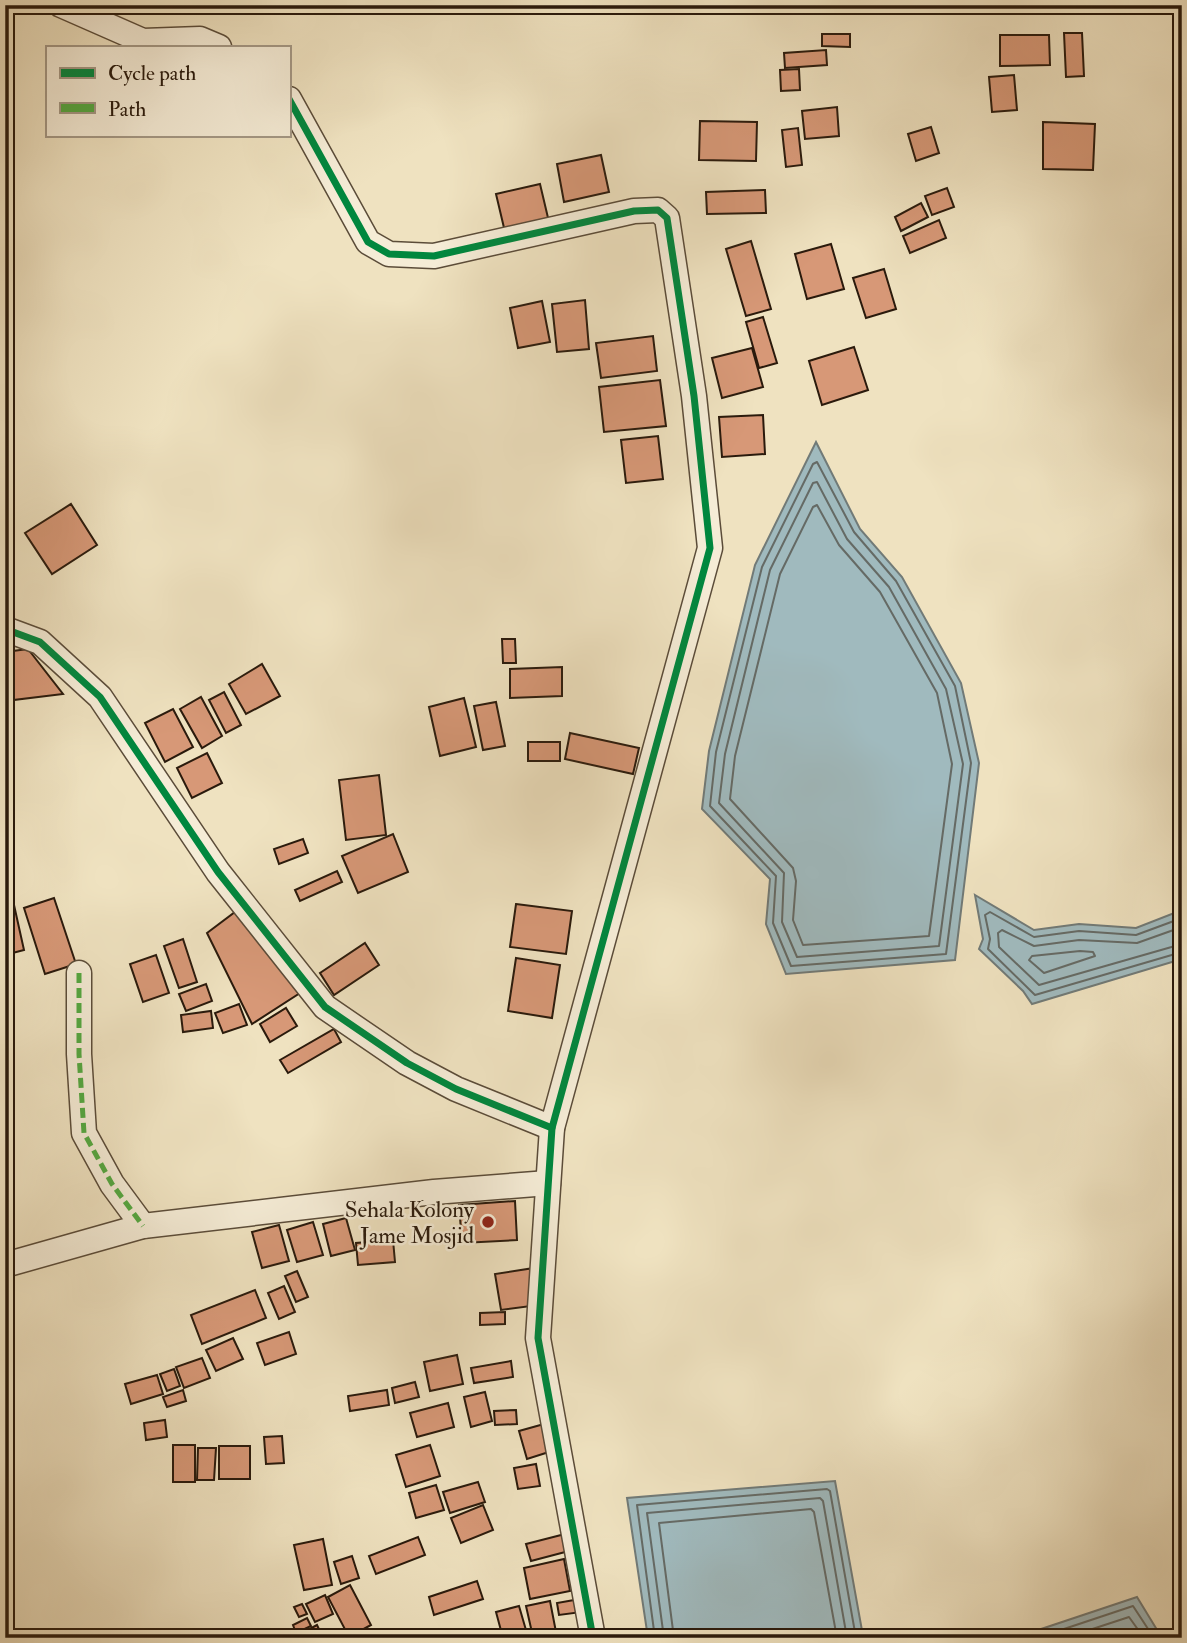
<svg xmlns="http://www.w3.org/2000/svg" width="1187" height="1643" font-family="'IM FELL Double Pica',serif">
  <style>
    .water { fill: #a0babe; stroke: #717a77; stroke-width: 2 }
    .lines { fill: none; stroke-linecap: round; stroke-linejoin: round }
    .shore { stroke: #656a65; stroke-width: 2 }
    .building { fill: #d79877; stroke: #2a1a0c; stroke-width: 2 }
    .minor-casing { stroke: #5b4c39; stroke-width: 27 }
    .minor { stroke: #f5ecd6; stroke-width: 24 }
    .quiet { stroke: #53a941; stroke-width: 5; stroke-dasharray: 10 5; stroke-linecap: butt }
    .cycleway-casing { stroke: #f5ecd6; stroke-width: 11 }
    .cycleway { stroke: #00873e; stroke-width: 7 }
    .poi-dot { fill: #8f2418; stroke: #f5ecd6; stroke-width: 2.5 }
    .labels { text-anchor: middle; stroke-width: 5; stroke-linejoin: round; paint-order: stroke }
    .poi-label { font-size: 23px; fill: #2a1a0c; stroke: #f5ecd6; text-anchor: end }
  </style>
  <rect width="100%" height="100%" fill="#efe2c0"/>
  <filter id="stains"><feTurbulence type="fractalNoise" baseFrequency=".00286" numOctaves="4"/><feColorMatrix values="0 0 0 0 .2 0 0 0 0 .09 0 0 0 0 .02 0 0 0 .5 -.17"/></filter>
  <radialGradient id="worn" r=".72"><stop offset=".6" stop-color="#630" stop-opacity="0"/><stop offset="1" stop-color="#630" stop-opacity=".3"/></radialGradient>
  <!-- water -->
  <g class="water">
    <polygon points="816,442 860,529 902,577 961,683 979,763 955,960 786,974 766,924 770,879 702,809 709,751 755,565"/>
    <polygon points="975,895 1034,930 1079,924 1136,928 1182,910 1182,959 1032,1004 1023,991 979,949 983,939"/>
    <polygon points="835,1481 863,1636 648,1638 627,1498"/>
    <polygon points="1137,1597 1162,1638 1014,1638"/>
  </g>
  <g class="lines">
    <!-- shore -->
    <g class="shore">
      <polygon points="817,462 854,532 896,581 955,686 971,763 946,954 791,966 773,923 776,876 710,806 716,752 762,567 813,464"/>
      <polygon points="817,482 847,539 889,587 946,689 963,764 939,946 797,957 782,922 784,873 719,803 725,754 770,570 813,483"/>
      <polygon points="817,505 839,545 880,592 937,693 952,764 929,936 803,945 793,920 796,881 793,868 730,799 735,756 780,574 813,507"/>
      <polyline points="1182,918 1136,935 1079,931 1034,937 990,912 985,915 990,939 988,949 1035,995 1182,952"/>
      <polyline points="1182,927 1137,943 1079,940 1034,946 1002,930 998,933 999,947 1039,985 1182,944"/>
      <polygon points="1080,951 1093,952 1095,956 1044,973 1029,960 1032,956"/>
      <polyline points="655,1638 637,1505 827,1489 830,1491 856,1638"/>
      <polyline points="664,1638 647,1513 820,1498 823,1501 847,1638"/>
      <polyline points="674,1638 659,1523 811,1509 814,1512 837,1638"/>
      <polyline points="1037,1638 1133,1606 1154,1638"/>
      <polyline points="1065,1638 1129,1617 1144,1638"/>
    </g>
  </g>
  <!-- building -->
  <g class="building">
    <polygon points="1019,5 1041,5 1040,11 1018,9"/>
    <polygon points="1064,33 1082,33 1084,76 1066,77"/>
    <polygon points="822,34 850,34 850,47 822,46"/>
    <polygon points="1000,35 1049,35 1050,65 1000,66"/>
    <polygon points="826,50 827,65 785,68 784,53"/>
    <polygon points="799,69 800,90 781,91 780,70"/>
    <polygon points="1014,75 1017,110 992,112 989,77"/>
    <polygon points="837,107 839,136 805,139 802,111"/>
    <polygon points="700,121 757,122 756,161 699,160"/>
    <polygon points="1043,122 1095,124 1093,170 1043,169"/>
    <polygon points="931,127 939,153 916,161 908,134"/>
    <polygon points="798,128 802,165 786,167 782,130"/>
    <polygon points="601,155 609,192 564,202 557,164"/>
    <polygon points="540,184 549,222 505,232 496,194"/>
    <polygon points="947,188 954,207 932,215 925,196"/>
    <polygon points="765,190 766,213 707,214 706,192"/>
    <polygon points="921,203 928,217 901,231 895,217"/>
    <polygon points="939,220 946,238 910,253 903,236"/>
    <polygon points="751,241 771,309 746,316 726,249"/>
    <polygon points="831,244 844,289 807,299 795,254"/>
    <polygon points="884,269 896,309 866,318 853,278"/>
    <polygon points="585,300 589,349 557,352 552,304"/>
    <polygon points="542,301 550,342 518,348 510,308"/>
    <polygon points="763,317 777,363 759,368 746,322"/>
    <polygon points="653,336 657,371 601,378 596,343"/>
    <polygon points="854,347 868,390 822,405 809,361"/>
    <polygon points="752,348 763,387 722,398 712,358"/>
    <polygon points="660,380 666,426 604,432 599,387"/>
    <polygon points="763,415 765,454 722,457 719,417"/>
    <polygon points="658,436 663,479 626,483 621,440"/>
    <polygon points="71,504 97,545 52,574 25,533"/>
    <polygon points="502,639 515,639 516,663 503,663"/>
    <polygon points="28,649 63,694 5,701 5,652"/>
    <polygon points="262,664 280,696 246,714 229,684"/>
    <polygon points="562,667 562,696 510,698 510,669"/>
    <polygon points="224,692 241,725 226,733 209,700"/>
    <polygon points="201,697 222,736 202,748 180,709"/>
    <polygon points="464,698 476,747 440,756 429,707"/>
    <polygon points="496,702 505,746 483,750 474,706"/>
    <polygon points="173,709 193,747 165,762 145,723"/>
    <polygon points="570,733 639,748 633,774 565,759"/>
    <rect x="528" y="742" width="32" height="19"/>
    <polygon points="207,753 222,783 192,798 177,768"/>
    <polygon points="379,775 386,835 346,840 339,780"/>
    <polygon points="393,834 408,872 358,893 342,856"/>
    <polygon points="303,839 308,853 279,864 274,849"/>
    <polygon points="337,871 342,882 300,901 295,890"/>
    <polygon points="12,896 24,950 5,955 5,897"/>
    <polygon points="54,898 76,964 45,974 24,908"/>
    <polygon points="516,904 572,911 566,954 510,947"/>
    <polygon points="239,909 300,993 252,1024 207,933"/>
    <polygon points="183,939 197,982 179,988 164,946"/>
    <polygon points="365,943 379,965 334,995 320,973"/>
    <polygon points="156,955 169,993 143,1002 130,964"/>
    <polygon points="516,958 560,965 552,1018 508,1011"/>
    <polygon points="206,984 212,1001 186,1011 179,994"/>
    <polygon points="239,1004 247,1025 223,1033 215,1013"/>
    <polygon points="286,1008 297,1026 270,1042 260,1024"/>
    <polygon points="211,1011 213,1028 183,1032 181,1015"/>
    <polygon points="334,1029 341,1042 288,1073 280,1060"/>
    <polygon points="515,1201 517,1240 462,1243 459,1205"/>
    <polygon points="346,1218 355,1250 331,1256 323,1224"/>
    <polygon points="313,1222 323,1255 297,1262 287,1230"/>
    <polygon points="279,1225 289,1261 262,1268 252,1232"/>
    <polygon points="393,1240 395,1262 358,1265 356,1243"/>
    <polygon points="534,1268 539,1305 501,1310 495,1274"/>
    <polygon points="297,1271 308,1297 296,1302 285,1276"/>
    <polygon points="284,1286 295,1312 279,1319 268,1293"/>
    <polygon points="255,1290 266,1318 202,1344 191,1315"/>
    <polygon points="505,1312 505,1324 480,1325 480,1313"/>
    <polygon points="289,1332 296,1354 265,1365 257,1343"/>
    <polygon points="233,1338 243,1359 216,1371 206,1350"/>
    <polygon points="457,1355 463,1384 430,1391 424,1362"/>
    <polygon points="202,1358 210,1378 184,1388 176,1367"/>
    <polygon points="511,1361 513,1377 474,1383 471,1368"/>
    <polygon points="174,1369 180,1386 167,1391 160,1374"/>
    <polygon points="157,1375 163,1394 131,1404 125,1384"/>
    <polygon points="415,1382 419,1397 395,1403 392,1388"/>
    <polygon points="183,1390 186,1401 167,1407 163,1397"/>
    <polygon points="387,1390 389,1405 350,1411 348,1396"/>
    <polygon points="485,1392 492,1421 471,1427 464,1397"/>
    <polygon points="448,1403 454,1427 417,1437 410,1413"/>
    <polygon points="516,1410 517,1424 495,1425 494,1411"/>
    <polygon points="165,1420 167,1437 146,1440 144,1423"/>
    <polygon points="544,1424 552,1451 527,1459 519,1431"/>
    <polygon points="282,1436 284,1463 266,1464 264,1437"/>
    <rect x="173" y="1445" width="22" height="37"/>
    <polygon points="430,1445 440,1476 406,1487 396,1455"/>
    <rect x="219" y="1446" width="31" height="33"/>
    <polygon points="198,1448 216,1448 214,1480 197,1480"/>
    <polygon points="536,1464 540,1486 518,1489 514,1468"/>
    <polygon points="478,1482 485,1502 450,1513 443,1492"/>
    <polygon points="436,1485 444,1510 416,1518 409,1493"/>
    <polygon points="483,1505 493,1530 461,1543 451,1518"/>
    <polygon points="565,1534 569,1551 531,1561 526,1544"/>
    <polygon points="418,1537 425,1555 376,1574 369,1556"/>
    <polygon points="323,1539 332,1585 304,1590 294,1545"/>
    <polygon points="352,1556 359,1578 341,1584 334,1562"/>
    <polygon points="564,1559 570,1591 530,1599 524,1568"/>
    <polygon points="477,1581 483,1599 434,1615 429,1597"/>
    <polygon points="350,1585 371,1625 349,1637 328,1597"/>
    <polygon points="325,1595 333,1614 315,1622 306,1604"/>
    <polygon points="580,1599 582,1612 559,1615 557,1603"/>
    <polygon points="550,1601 556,1632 533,1637 526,1606"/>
    <polygon points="302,1604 307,1614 299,1617 294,1607"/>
    <polygon points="519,1606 528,1637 503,1638 496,1612"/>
    <polygon points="307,1618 311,1626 296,1633 293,1625"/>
    <polygon points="317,1625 323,1638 293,1638"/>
  </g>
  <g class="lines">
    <!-- minor casing -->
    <g class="minor-casing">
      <g id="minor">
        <polyline points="61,5 143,41 200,39 219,47"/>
        <polyline points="289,99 368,242 389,254 434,256 634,211 658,210 667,218 694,396 710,548 552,1128 538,1338 593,1638"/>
        <polyline points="5,629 40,642 100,697 218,872 325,1007 407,1063 456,1089 552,1128"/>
        <polyline points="79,973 79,1054 84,1133 112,1184 143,1226"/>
        <polyline points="5,1265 143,1226 434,1192 548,1183"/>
      </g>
    </g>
    <!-- minor -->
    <use href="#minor" class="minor"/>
    <!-- quiet -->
    <polyline class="quiet" points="79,973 79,1054 84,1133 112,1184 143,1226"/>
    <!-- cycleway casing -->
    <g class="cycleway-casing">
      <g id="cycleway">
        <polyline points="289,99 368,242 389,254 434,256 634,211 658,210 667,218 694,396 710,548 552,1128 538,1338 593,1638"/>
        <polyline points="5,629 40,642 100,697 218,872 325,1007 407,1063 456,1089 552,1128"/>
      </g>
    </g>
    <!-- cycleway -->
    <use href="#cycleway" class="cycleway"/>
  </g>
  <!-- markers -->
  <circle class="poi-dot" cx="488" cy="1222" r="7"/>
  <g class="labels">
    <!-- poi labels -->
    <g class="poi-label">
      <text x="474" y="1217">Sehala Kolony<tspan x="474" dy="26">Jame Mosjid</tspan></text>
    </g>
  </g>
  <!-- margin -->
  <rect width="1187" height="1643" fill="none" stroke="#efe2c0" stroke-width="28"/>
  <rect x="7" y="7" width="1173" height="1629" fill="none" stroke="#2a1a0c" stroke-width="3.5"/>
  <rect x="14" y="14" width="1159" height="1615" fill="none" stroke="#2a1a0c" stroke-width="2"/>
  <!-- legend -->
  <rect x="46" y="46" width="245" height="91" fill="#f5ecd6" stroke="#a49885" stroke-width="2"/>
  <rect x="60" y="68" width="35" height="10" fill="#00873e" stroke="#a49885" stroke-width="2"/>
  <text x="108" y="80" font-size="21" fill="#2a1a0c">Cycle path</text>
  <rect x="60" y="103" width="35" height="10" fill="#53a941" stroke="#a49885" stroke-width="2"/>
  <text x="108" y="116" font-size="21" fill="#2a1a0c">Path</text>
  <rect width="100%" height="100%" filter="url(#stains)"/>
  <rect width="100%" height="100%" fill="url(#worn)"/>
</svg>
